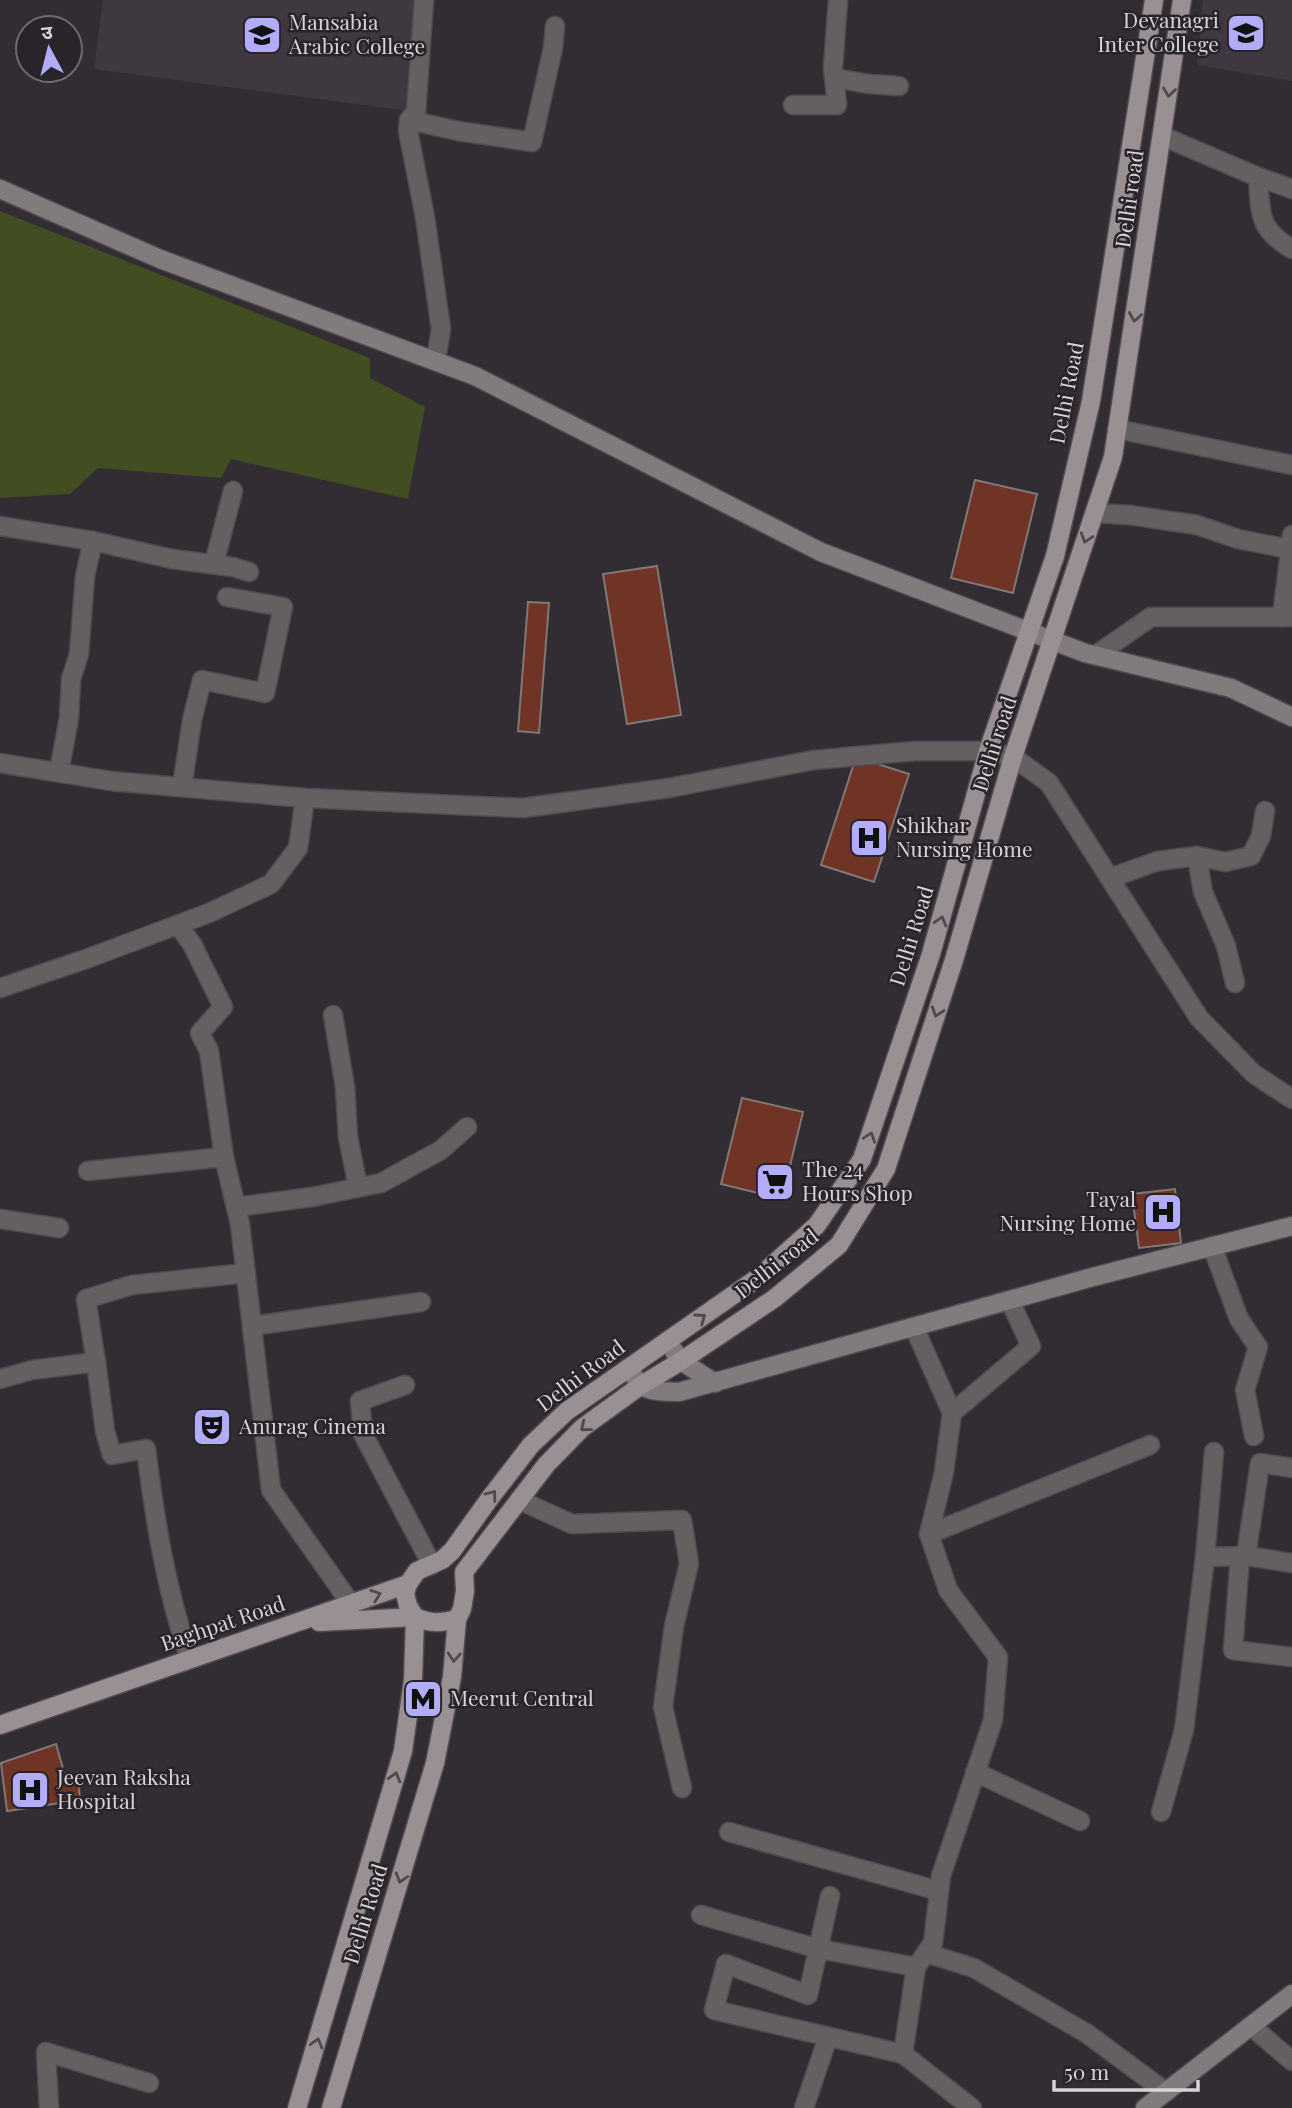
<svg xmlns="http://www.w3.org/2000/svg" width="1292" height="2108" font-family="'Playfair Display','Noto Sans Devanagari',serif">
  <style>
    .built { fill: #403841 }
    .green { fill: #424e22 }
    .building { fill: #6f3426; stroke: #807875; stroke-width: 2 }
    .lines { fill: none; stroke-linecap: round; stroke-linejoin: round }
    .street-casing { stroke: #504b51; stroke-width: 21 }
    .secondary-casing { stroke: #504b51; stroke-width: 21 }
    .primary-casing { stroke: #504b51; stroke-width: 21 }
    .street { stroke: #646061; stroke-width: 18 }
    .secondary { stroke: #817b7d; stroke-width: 18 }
    .primary { stroke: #989092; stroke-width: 18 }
    .oneway { stroke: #4f4a4e }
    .labels { text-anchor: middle; stroke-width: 5; stroke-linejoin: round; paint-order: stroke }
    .poi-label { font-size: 21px; fill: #d6d4d7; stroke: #282429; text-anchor: start }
    .street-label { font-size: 21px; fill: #d6d4d7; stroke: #282429 }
  </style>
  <rect width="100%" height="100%" fill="#322d33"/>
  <!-- built -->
  <g class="built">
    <polygon points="103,0 431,0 416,112 94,69"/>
    <polygon points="1203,0 1292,0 1292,81 1197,65"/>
  </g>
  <!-- green -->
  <polygon class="green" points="0,211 370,358 370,378 425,407 408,499 231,459 221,478 98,468 70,494 0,498"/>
  <!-- building -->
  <g class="building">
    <polygon points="975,480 1037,494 1013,593 951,578"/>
    <polygon points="657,566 681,715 627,724 603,574"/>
    <polygon points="528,602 549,603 539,733 518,731"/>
    <polygon points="856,757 909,774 874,882 821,865"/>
    <polygon points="742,1098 803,1112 782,1199 721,1184"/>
    <polygon points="1175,1189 1181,1243 1139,1248 1132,1194"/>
    <polygon points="56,1744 66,1779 78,1777 80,1800 7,1811 1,1763"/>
  </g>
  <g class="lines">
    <!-- street casing -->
    <g class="street-casing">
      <g id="street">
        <polyline points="424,0 416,112 409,120 408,131 425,217 441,329 436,361"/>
        <polyline points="834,78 869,84 899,86"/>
        <polyline points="793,105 837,105 833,68 838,0"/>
        <polyline points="409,120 458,131 532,142 553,48 555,26"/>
        <path d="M1162,136l96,41c3,37 -1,51 34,72"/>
        <polyline points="1258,177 1292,189"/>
        <polyline points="1117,429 1292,465"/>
        <polyline points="1094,513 1130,515 1197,525 1238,539 1289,549"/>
        <polyline points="0,526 93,541 85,576 79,654 71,679 69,718 59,772"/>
        <polyline points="93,541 172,559 233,567 249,572"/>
        <polyline points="214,564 233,491"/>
        <polyline points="1282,617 1292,535"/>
        <polyline points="1096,655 1151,617 1292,617"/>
        <polyline points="0,763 111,781 305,798 523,808 669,788 814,760 915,751 988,751 1013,757 1049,783 1199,1018 1254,1074 1292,1099"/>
        <polyline points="182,787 192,720 202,680 265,693 283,607 227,597"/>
        <polyline points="1197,856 1225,862 1251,856 1261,836 1265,811"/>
        <polyline points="1110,878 1158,861 1197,856 1203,892 1226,946 1235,983"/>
        <polyline points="178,925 192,944 223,1007 200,1033 209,1051 224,1157"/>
        <polyline points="0,988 86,959 209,913 271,884 298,848 305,798"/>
        <polyline points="333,1015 345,1087 348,1137 358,1187"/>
        <polyline points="88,1171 224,1157 240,1224 271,1490 351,1604"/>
        <polyline points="236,1207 312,1197 381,1183 441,1150 467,1127"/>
        <polyline points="0,1219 59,1228"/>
        <polyline points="1212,1246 1239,1319 1258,1347 1245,1390 1254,1436"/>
        <polyline points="252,1326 421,1302"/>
        <polyline points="914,1327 952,1413 944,1472 929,1534 948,1590 998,1657 993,1720 941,1876 933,1943 916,1967 903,2054 972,2108"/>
        <path d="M96,1362l9,69 7,24 34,-6c9,71 20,142 44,210"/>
        <polyline points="0,1379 32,1370 96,1362 86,1299 132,1285 246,1273"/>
        <polyline points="405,1385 360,1401 363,1434 432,1565"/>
        <polyline points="952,1413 1031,1346 1010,1301"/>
        <polyline points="1292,1468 1260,1463 1246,1556 1292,1563"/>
        <polyline points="519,1500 572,1524 682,1520 689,1564 674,1626 663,1707 682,1788"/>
        <polyline points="929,1534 1150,1445"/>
        <polyline points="1240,1556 1233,1650 1292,1657"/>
        <polyline points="1205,1557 1214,1452"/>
        <polyline points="975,1772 1080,1821"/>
        <polyline points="1161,1812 1184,1730 1205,1557 1246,1556"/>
        <polyline points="729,1832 939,1891"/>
        <polyline points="830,1896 808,1995 726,1964 714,2010 903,2054"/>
        <polyline points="701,1915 819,1949 916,1967"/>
        <polyline points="926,1953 974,1968 1086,2033 1166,2092"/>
        <polyline points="1251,2026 1292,2061"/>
        <polyline points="49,2108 46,2052 149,2083"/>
        <polyline points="804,2108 828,2037"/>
      </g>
    </g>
    <!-- secondary casing -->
    <g class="secondary-casing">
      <g id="secondary">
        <polyline points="0,189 160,259 475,376 821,552 1085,653 1231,688 1292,717"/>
        <polyline points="667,1341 681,1361 715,1383"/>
        <path d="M628,1368c16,25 22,23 51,24l410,-114 203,-52"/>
        <polyline points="1145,2108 1292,1994"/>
      </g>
    </g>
    <!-- primary casing -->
    <g class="primary-casing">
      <g id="primary">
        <path d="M319,1622l96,-5c16,7 26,6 42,2"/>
        <polyline points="0,1725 408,1584 417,1571 442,1560 452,1551 490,1498 531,1445 567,1411 759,1277 817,1225 862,1159 931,954 988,751 1055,556 1091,401 1154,0"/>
        <polyline points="297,2108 403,1751 413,1680 415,1617 408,1606 405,1593 408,1584"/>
        <polyline points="331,2108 435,1763 452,1677 457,1619 462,1609 465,1591 464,1572 546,1465 582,1428 640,1386 681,1361 775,1298 839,1245 886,1169 954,960 1013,757 1113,457 1182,0"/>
      </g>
    </g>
    <!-- street -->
    <use href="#street" class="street"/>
    <!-- secondary -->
    <use href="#secondary" class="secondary"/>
    <!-- primary -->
    <use href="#primary" class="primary"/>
  </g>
  <!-- one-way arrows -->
  <defs><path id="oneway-chevron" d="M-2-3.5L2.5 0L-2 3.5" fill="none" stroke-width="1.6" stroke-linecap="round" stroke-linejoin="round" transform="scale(1.75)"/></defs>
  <g class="oneway">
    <use href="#oneway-chevron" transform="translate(1169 92) rotate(98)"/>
    <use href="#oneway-chevron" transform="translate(1135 317) rotate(99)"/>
    <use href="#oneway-chevron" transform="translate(1086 538) rotate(108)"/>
    <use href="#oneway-chevron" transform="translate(941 921) rotate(-74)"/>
    <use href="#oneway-chevron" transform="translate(937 1012) rotate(108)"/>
    <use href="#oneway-chevron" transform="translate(870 1137) rotate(-71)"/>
    <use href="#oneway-chevron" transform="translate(701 1318) rotate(-35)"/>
    <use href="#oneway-chevron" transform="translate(585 1427) rotate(141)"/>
    <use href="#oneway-chevron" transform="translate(492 1495) rotate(-53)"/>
    <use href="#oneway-chevron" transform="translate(376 1595) rotate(-20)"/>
    <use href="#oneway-chevron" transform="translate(454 1657) rotate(95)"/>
    <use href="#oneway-chevron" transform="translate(395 1777) rotate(-74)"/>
    <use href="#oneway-chevron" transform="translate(401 1878) rotate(107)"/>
    <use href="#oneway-chevron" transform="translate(317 2043) rotate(-74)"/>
  </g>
  <!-- icons -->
  <defs>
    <g id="university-square" transform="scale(2.0125)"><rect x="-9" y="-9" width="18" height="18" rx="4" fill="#b3adf9" stroke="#282429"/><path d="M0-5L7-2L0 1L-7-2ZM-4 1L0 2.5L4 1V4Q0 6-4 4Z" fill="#111"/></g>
    <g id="hospital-square" transform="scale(2.0125)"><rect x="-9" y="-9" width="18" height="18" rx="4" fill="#b3adf9" stroke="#282429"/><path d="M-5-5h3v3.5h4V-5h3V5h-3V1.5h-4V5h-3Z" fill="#111"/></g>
    <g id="supermarket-square" transform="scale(2.0125)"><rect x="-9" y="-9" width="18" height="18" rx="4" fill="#b3adf9" stroke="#282429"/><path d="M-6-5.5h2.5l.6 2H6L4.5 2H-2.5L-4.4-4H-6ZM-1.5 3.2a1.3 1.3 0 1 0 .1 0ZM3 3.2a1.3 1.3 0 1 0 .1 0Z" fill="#111"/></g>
    <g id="theatre-square" transform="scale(2.0125)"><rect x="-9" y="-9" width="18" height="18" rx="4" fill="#b3adf9" stroke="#282429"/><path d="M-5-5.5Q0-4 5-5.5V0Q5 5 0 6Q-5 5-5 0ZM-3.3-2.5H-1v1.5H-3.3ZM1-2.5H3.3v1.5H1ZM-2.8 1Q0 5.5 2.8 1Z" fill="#111"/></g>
    <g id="metro-square" transform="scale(2.0125)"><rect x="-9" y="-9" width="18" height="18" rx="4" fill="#b3adf9" stroke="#282429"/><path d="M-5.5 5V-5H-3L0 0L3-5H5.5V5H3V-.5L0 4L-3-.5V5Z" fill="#111"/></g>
  </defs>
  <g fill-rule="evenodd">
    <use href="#university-square" x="1246" y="33"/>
    <use href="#university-square" x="262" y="35"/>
    <use href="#hospital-square" x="869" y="838"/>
    <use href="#supermarket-square" x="775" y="1182"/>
    <use href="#hospital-square" x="1163" y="1212"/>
    <use href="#theatre-square" x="212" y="1427"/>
    <use href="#metro-square" x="423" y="1699"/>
    <use href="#hospital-square" x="30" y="1790"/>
  </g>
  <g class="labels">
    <!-- poi labels -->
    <g class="poi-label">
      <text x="1219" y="28" text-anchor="end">Devanagri<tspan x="1219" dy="24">Inter College</tspan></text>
      <text x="289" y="30">Mansabia<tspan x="289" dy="24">Arabic College</tspan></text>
      <text x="896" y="833">Shikhar<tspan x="896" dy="24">Nursing Home</tspan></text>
      <text x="802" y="1177">The 24<tspan x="802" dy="24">Hours Shop</tspan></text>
      <text x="1136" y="1207" text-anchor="end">Tayal<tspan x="1136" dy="24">Nursing Home</tspan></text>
      <text x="239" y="1434">Anurag Cinema</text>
      <text x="450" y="1706">Meerut Central</text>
      <text x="57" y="1785">Jeevan Raksha<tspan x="57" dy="24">Hospital</tspan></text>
    </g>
    <!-- street labels -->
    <g class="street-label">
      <text transform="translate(1130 199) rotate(-82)" y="7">Delhi road</text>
      <text transform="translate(1067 393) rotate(-79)" y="7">Delhi Road</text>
      <text transform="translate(995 744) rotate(-72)" y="7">Delhi road</text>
      <text transform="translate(912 936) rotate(-73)" y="7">Delhi Road</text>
      <text transform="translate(777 1264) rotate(-38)" y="7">Delhi road</text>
      <text transform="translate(581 1376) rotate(-37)" y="7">Delhi Road</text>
      <text transform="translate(223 1624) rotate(-19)" y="7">Baghpat Road</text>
      <text transform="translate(366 1914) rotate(-73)" y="7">Delhi Road</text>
    </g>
  </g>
  <!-- north arrow -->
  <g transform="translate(49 49) rotate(353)"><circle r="33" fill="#282429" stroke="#6e6a6f" stroke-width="2"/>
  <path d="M0-5L12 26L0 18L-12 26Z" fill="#b3adf9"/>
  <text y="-10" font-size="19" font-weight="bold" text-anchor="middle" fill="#d6d4d7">उ</text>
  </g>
  <!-- scale -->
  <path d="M1054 2080v10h144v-10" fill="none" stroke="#d6d4d7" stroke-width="3.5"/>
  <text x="1064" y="2080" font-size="21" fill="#d6d4d7" stroke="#282429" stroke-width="5" paint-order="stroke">50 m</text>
</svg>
